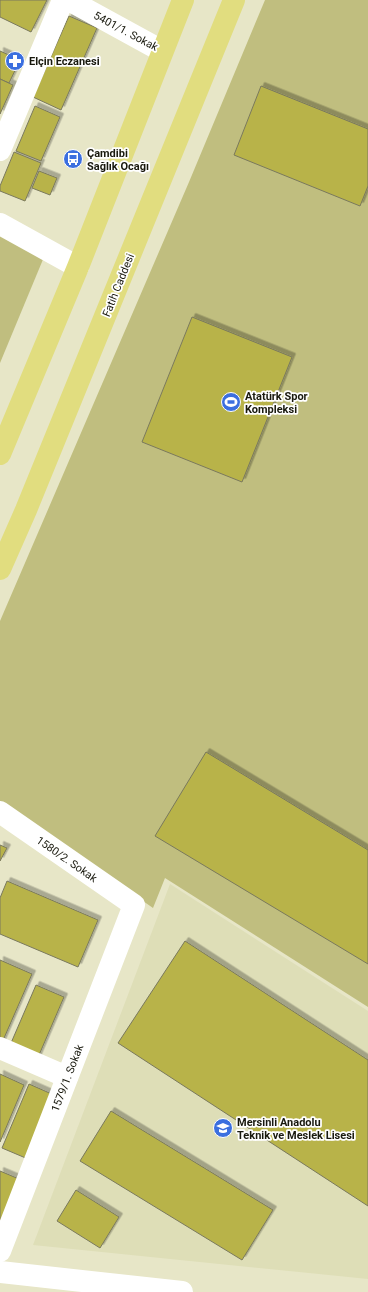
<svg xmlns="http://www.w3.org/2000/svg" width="368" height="1292" font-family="Roboto,sans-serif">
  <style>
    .built { fill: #dedeb7 }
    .green { fill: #c0be7f }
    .building { fill: #b8b349; stroke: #7a795d; filter: url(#shadow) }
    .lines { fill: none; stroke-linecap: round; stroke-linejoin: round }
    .minor { stroke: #fff; stroke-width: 22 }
    .major { stroke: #e1dd7f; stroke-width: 22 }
    .labels { text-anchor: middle; stroke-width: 3.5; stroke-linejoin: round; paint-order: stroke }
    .street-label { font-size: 11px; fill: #19190e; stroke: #fff }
    .poi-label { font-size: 11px; font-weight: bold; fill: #19190e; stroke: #fff; text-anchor: start }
  </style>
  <defs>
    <filter id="shadow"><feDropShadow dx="3.5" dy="-3.5" stdDeviation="0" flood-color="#0004"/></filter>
  </defs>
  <rect width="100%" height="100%" fill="#e7e6c7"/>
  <!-- built -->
  <polygon class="built" points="170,884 368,1011 368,1279 33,1245"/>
  <!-- green -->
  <g class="green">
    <polygon points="265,0 368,0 368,1007 165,878 153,908 0,801 0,621 189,182"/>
    <polygon points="0,233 44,257 0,363"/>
  </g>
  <!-- building -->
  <g class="building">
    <polygon points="0,0 47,0 31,32 0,17"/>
    <polygon points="69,16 97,28 61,110 33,97"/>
    <polygon points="0,51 20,60 9,83 0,79"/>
    <polygon points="0,79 13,85 0,114"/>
    <polygon points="261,86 368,129 368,186 360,206 234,155"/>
    <polygon points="35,106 60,117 41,161 16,151"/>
    <polygon points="14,152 41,163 25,201 0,191 0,186"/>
    <polygon points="39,171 57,178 50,195 32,188"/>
    <polygon points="192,317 292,357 242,482 142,442"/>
    <polygon points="206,752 368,850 368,964 155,836"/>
    <polygon points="0,845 7,848 0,861"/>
    <polygon points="7,881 98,920 78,967 0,934 0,898"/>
    <polygon points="185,941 368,1060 368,1206 118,1043"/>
    <polygon points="0,960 32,974 1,1045 0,1045"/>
    <polygon points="36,985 64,997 36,1062 8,1050"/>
    <polygon points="0,1074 24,1085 0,1142"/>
    <polygon points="29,1084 54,1095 28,1159 2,1148"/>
    <polygon points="111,1111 273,1210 242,1260 80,1161"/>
    <polygon points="0,1171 19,1179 0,1227"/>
    <polygon points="76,1190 119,1217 100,1248 57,1221"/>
  </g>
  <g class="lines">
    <!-- minor -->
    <g class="minor">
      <polyline points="69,0 162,51"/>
      <polyline points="0,150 63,0"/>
      <polyline points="0,224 78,267"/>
      <polyline points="0,812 134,905 0,1251"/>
      <polyline points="0,1048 67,1077"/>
      <polyline points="0,1272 182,1292"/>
    </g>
    <!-- major -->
    <g class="major">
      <polyline points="0,454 78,267 183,0"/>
      <polyline points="0,569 26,510 234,0"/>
    </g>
  </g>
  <!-- icons -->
  <defs>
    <g id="pharmacy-disc" transform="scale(1)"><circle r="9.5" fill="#3b6fdf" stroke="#fff"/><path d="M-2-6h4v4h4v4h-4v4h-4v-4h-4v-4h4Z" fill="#fff"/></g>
    <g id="bus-disc" transform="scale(1)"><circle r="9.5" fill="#3b6fdf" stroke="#fff"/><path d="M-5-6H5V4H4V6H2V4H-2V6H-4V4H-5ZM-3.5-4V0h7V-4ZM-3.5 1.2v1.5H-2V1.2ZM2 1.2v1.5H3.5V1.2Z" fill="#fff"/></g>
    <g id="stadium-disc" transform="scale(1)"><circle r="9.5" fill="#3b6fdf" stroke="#fff"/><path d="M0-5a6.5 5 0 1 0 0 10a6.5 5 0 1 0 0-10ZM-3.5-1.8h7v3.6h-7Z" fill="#fff"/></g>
    <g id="school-disc" transform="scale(1)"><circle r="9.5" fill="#3b6fdf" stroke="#fff"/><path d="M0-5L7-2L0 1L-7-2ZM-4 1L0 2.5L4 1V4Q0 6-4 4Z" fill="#fff"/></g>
  </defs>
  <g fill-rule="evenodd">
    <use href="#pharmacy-disc" x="15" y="61"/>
    <use href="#bus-disc" x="73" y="159"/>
    <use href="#stadium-disc" x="231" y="402"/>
    <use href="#school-disc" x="223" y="1128"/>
  </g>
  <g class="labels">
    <!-- street labels -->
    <g class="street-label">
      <text transform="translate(126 31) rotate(28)" y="4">5401/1. Sokak</text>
      <text transform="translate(118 285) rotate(-68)" y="4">Fatih Caddesi</text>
      <text transform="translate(67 859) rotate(35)" y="4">1580/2. Sokak</text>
      <text transform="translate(67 1078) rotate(-69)" y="4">1579/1. Sokak</text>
    </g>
    <!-- poi labels -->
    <g class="poi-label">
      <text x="29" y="65">Elçin Eczanesi</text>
      <text x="87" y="157">Çamdibi<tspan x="87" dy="13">Sağlık Ocağı</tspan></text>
      <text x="245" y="400">Atatürk Spor<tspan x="245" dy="13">Kompleksi</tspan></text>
      <text x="237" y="1126">Mersinli Anadolu<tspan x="237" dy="13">Teknik ve Meslek Lisesi</tspan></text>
    </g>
  </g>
</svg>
